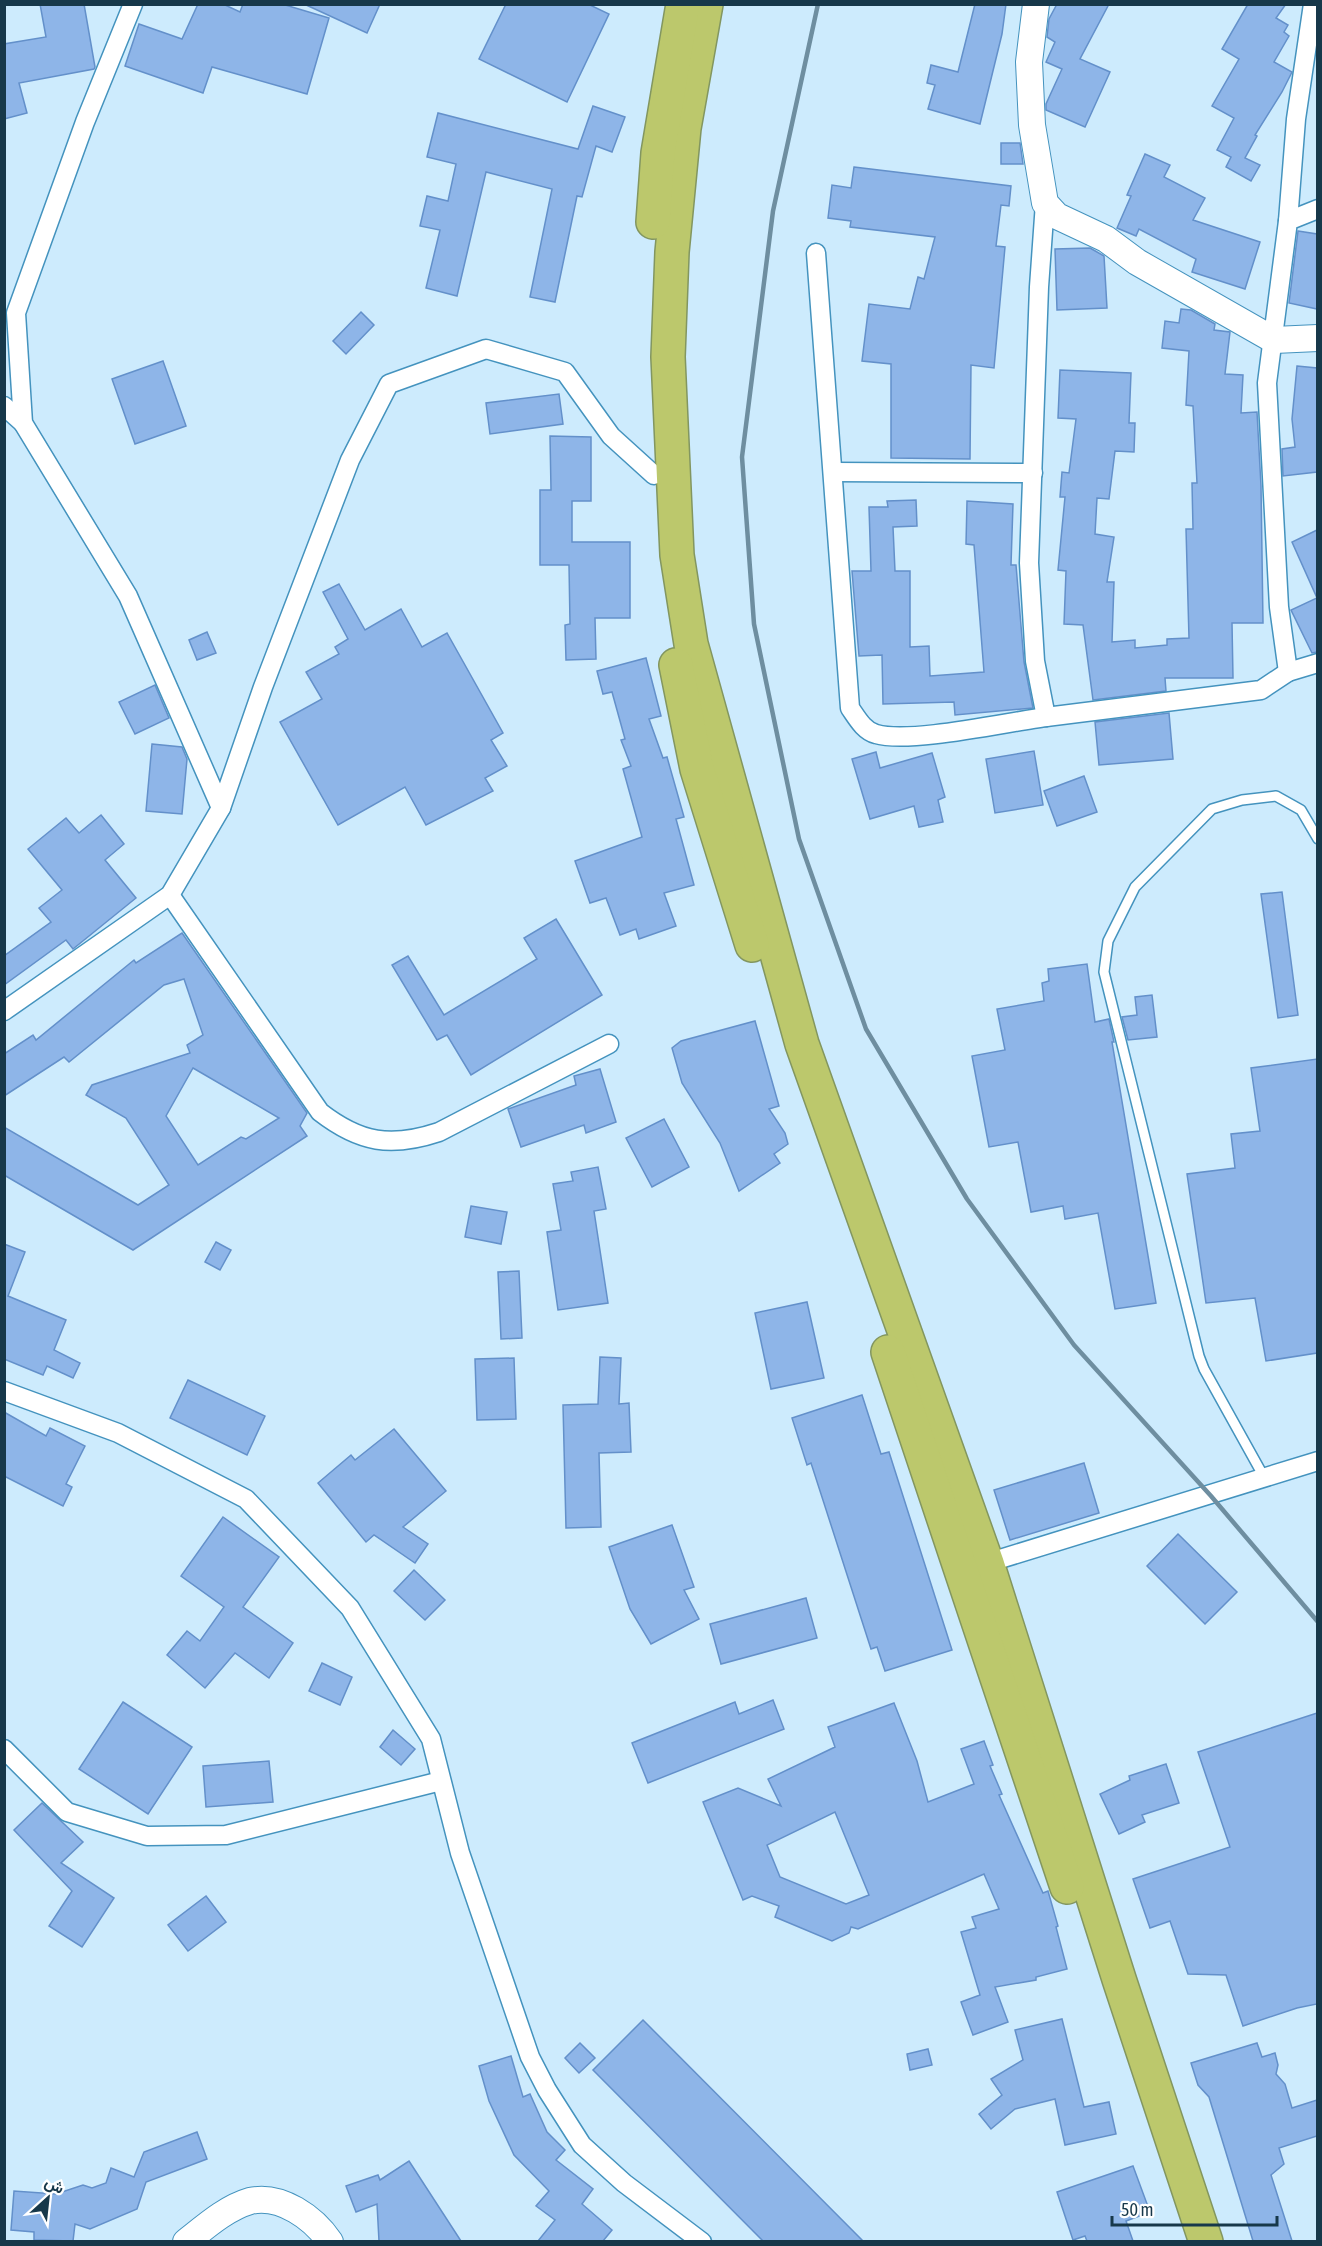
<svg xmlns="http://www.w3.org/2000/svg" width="1322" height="2246" font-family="'Asap Condensed',Vazirmatn,sans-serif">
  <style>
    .building { fill: #8eb5e8; stroke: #6390ca; stroke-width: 1.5; fill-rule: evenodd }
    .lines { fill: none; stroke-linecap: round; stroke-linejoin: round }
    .lane-casing { stroke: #4493be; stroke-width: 12 }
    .street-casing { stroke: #4493be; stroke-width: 21 }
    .secondary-casing { stroke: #4493be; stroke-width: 28 }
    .highway-casing { stroke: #829660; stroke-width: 36 }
    .lane { stroke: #fff; stroke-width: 9 }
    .street { stroke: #fff; stroke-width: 18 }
    .secondary { stroke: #fff; stroke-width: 26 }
    .highway { stroke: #bcc86c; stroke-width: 33 }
    .rail { stroke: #6e8ea0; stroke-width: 4.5 }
  </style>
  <rect width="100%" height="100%" fill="#cdebfd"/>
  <!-- building -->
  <g class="building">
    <polygon points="40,4 84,4 95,67 94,69 19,83 27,113 4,119 4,44 46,37"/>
    <polygon points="198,4 223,4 240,12 243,4 282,4 329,18 307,94 212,67 203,93 125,66 139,24 182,39"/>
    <polygon points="304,4 380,4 367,33"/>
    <polygon points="506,4 588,4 609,14 567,102 479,59"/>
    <polygon points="975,4 1006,4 1002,34 980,124 928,109 935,85 927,83 931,65 958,72"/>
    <polygon points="1057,4 1109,4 1080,59 1110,72 1085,127 1046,110 1046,104 1062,69 1046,62 1055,42 1047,37 1049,19"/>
    <polygon points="1248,4 1286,4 1276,18 1288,25 1284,32 1289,36 1274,62 1292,72 1282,92 1255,135 1257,136 1245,158 1260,165 1251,181 1226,167 1231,157 1217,150 1234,118 1212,106 1239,59 1222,49"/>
    <polygon points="593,106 625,117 612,152 596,146 582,197 577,196 555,302 530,297 552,189 486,172 457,296 426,288 440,230 420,226 427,196 448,201 456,164 427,157 438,113 578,149"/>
    <polygon points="1001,143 1020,143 1023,164 1001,164"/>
    <polygon points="1145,154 1170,165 1164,177 1205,198 1193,220 1260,242 1245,289 1192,272 1196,259 1139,229 1136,236 1117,228 1131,196 1127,195"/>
    <polygon points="854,167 1011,186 1009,206 1001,205 996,246 1005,247 994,368 971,365 970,459 891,458 891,364 862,361 869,304 910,309 918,277 924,279 935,237 850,227 851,221 828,218 832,185 851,188"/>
    <polygon points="1298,231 1317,234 1317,309 1289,303"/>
    <polygon points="1090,248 1104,256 1107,308 1057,310 1055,249"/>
    <polygon points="1181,309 1191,310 1215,324 1214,330 1230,332 1225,374 1243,375 1241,413 1257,412 1261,486 1263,623 1232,623 1233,678 1165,678 1166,691 1093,700 1083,625 1064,624 1066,571 1058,570 1065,497 1060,497 1062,472 1069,473 1076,419 1058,418 1060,370 1131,373 1129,423 1135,423 1134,452 1115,451 1109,499 1097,498 1095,534 1114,537 1107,582 1114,582 1112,642 1135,640 1135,648 1167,645 1167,639 1189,638 1186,529 1193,529 1192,483 1197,483 1193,406 1186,405 1189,351 1162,348 1165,321 1179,323"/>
    <polygon points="361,312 374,325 346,354 333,341"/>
    <polygon points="163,361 186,426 135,444 112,379"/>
    <polygon points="1297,366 1317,368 1317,472 1283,476 1282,449 1295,447 1292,419"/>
    <polygon points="559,394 563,424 490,434 486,403"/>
    <polygon points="550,436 591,437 591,501 572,501 572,542 630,542 630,618 595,618 596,659 566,660 565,625 570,624 569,565 540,565 540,490 551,490"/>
    <polygon points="916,500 917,526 893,527 895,571 910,571 910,647 929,646 930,676 984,672 974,545 966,544 967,501 1013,504 1011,565 1016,565 1024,662 1033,708 955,715 954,702 883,704 882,655 859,656 852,571 871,571 869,507 888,507 887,501"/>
    <polygon points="1317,530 1317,652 1312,653 1291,610 1317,598 1292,542"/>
    <polygon points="339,584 365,630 401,609 422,647 447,633 503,733 491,740 507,766 485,778 493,791 426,825 405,787 338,825 280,722 322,699 306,672 339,654 335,647 348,639 323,592"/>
    <polygon points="207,632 216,653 197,660 189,640"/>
    <polygon points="646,658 661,716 649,719 663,758 667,757 684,817 676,819 694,885 664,893 676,926 639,939 636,929 620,935 606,898 590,903 575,861 642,837 623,769 631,766 621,740 625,739 612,692 603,694 597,671"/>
    <polygon points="155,685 169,718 135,734 119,702"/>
    <polygon points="1169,713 1173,759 1099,765 1095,722"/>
    <polygon points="152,744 182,747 187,759 182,814 146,811"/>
    <polygon points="1034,751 1043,805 995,813 986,759"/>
    <polygon points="876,752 880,768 932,753 945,797 938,800 943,822 919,827 914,806 870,819 852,759"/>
    <polygon points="1084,776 1097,812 1057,826 1044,791"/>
    <polygon points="101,815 124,844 105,860 136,898 73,949 66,940 4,985 4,956 51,922 39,908 62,890 28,849 66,818 79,833"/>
    <polygon points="1282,892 1298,1015 1278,1018 1261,894"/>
    <polygon points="556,919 602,995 471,1075 447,1035 437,1040 392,965 408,956 444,1015 537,959 524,938"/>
    <path d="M182,933l125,180 -7,13 7,10 -174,114 -129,-75v-48l134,78 31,-20 -43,-67 -40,-23 6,-10 98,-32 -3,-8 16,-10 -19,-56 -20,6 -95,77 -5,-5 -60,39v-42l29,-19 3,5 98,-80 2,3zM193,1068l86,50 -33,21 -5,-2 -43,28 -32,-49z"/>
    <polygon points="1087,964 1095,1022 1109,1019 1114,1042 1112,1042 1156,1303 1115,1309 1098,1213 1065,1219 1063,1206 1031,1212 1018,1142 989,1147 972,1056 1005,1050 997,1009 1044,1001 1042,983 1049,981 1048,969"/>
    <polygon points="1152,995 1157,1037 1128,1040 1122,1017 1137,1015 1135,997"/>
    <polygon points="755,1021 779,1106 769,1109 785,1133 788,1144 774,1154 780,1163 739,1191 720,1143 682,1083 672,1048 681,1041"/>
    <polygon points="1317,1059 1317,1353 1266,1361 1255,1298 1206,1303 1187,1174 1235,1168 1231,1134 1260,1131 1251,1068"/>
    <polygon points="600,1069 616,1122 586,1133 584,1125 521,1147 508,1109 576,1085 574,1076"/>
    <polygon points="664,1119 689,1167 652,1187 626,1138"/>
    <polygon points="598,1167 606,1209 594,1211 608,1303 558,1310 547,1232 561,1230 553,1184 573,1181 571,1172"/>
    <polygon points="471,1206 507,1212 501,1244 465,1237"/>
    <polygon points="216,1242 231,1250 220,1270 205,1262"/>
    <polygon points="4,1244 25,1252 8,1296 66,1320 54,1350 80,1363 73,1378 47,1366 43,1375 4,1359"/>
    <polygon points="519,1271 522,1338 501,1339 498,1272"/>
    <polygon points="807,1302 824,1378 771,1389 755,1313"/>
    <polygon points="600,1357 621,1358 619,1404 629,1403 631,1452 599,1453 601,1527 566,1528 563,1405 598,1404"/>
    <polygon points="514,1358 516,1419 477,1420 475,1359"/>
    <polygon points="188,1380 265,1416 247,1455 170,1418"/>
    <polygon points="862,1395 881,1454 889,1452 952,1650 885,1671 877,1647 871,1649 811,1463 807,1465 792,1418"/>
    <polygon points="4,1412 46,1436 50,1428 85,1446 66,1484 72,1487 63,1506 4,1476"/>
    <polygon points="394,1429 446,1491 403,1527 428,1544 415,1563 374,1535 366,1542 318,1483 351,1455 355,1460"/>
    <polygon points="1084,1463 1099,1513 1010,1540 994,1490"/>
    <polygon points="223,1517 279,1557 243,1607 293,1643 269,1678 235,1653 205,1688 167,1655 187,1631 200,1641 224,1607 181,1576"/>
    <polygon points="672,1525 694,1587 684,1590 699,1619 651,1644 630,1609 609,1547"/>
    <polygon points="1178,1534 1237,1592 1205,1624 1147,1566"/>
    <polygon points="414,1570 445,1600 425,1620 394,1591"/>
    <polygon points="806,1598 817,1638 721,1664 710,1624"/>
    <polygon points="322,1663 352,1677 340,1705 309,1691"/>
    <polygon points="773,1700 784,1729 648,1783 632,1743 735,1702 739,1714"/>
    <polygon points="123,1702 192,1747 148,1814 79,1769"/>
    <path d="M894,1703l23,58 11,41 46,-18 -13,-35 23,-8 9,24 -3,1 12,28 -3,1 44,98 5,-2 10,35 -2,1 11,42 -31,8v3l-41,7 13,35 -35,13 -12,-33 19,-7 -19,-63 15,-4 -4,-11 27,-8 -15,-35 -126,55 -7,-2 -2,6 -17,8 -57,-24 4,-11 -27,-10 -9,4 -40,-98 35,-14 43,18 -13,-27 67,-32 -7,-20zM835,1812l34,83 -23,9 -66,-27 -13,-32z"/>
    <polygon points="1317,1713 1317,2004 1297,2008 1243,2026 1226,1975 1188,1974 1170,1921 1150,1928 1133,1879 1230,1847 1198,1752"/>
    <polygon points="393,1730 415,1749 401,1765 380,1747"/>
    <polygon points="269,1761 273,1802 206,1807 203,1766"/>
    <polygon points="1166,1764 1179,1803 1142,1815 1145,1822 1119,1834 1100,1794 1130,1780 1129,1776"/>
    <polygon points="42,1803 83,1842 61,1863 114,1898 82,1947 49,1926 72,1891 14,1830"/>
    <polygon points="206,1896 226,1922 188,1951 168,1925"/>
    <polygon points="1062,2019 1084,2107 1109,2102 1116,2134 1065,2145 1055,2099 1015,2109 991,2129 979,2114 1002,2095 991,2079 1023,2060 1015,2030"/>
    <polygon points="643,2020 863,2241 763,2241 593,2070"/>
    <polygon points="580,2043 595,2058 579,2073 565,2058"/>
    <polygon points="1257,2043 1262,2057 1275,2053 1278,2065 1276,2074 1285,2084 1292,2108 1317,2100 1317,2136 1279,2148 1284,2164 1271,2175 1292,2241 1253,2241 1209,2097 1198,2085 1191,2063"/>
    <polygon points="928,2049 932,2065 910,2070 907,2054"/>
    <polygon points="511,2056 523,2097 530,2094 547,2132 565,2150 556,2160 593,2189 582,2204 612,2230 603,2241 538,2241 555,2220 536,2206 549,2191 514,2155 489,2101 479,2066"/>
    <polygon points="197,2132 207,2159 146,2182 137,2209 90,2229 75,2224 73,2241 34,2240 34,2232 11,2230 14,2191 56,2194 83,2185 92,2188 106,2183 111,2168 134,2177 144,2152"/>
    <polygon points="409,2161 461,2241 379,2241 377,2204 356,2212 346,2186 378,2175 380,2180"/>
    <polygon points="1133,2166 1150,2212 1126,2221 1133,2241 1087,2241 1085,2236 1073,2240 1057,2192"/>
  </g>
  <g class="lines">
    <!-- lane casing -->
    <g class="lane-casing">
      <polyline id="lane" points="1264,1477 1204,1369 1199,1356 1104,972 1108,941 1135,887 1212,809 1242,800 1276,796 1301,810 1318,839"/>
    </g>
    <!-- street casing -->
    <g class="street-casing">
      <g id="street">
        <polyline points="133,4 85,122 16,313 23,423 128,596 221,808"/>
        <polyline points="1045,203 1039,287 1029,563 1035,661 1046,717 1261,690 1288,672"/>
        <polyline points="1318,209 1288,221 1267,383 1279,607 1288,672 1318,663"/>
        <polyline points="1288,221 1296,119 1313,4"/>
        <path d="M816,253l34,455c7,10 14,23 26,26 34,10 131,-12 170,-17"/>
        <polyline points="4,406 23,423"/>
        <polyline points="833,472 1033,473"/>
        <path d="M170,895l150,217c40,31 71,36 119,20l170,-88"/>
        <polyline points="4,1011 170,895 221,808 263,687 350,460 389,384 486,349 565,372 611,436 654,475"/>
        <polyline points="4,1391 118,1433 246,1499 350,1608 431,1739 460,1853 530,2057 547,2090 582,2145 624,2183 702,2242"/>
        <polyline points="987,1563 1318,1461"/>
        <polyline points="4,1749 67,1812 147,1836 226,1835 441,1781"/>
      </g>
    </g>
    <!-- secondary casing -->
    <g class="secondary-casing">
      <g id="secondary">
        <polyline points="1036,4 1029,62 1032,125 1045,203 1057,216 1106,239 1137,262 1274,340 1318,338"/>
        <path d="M186,2242c19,-15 40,-34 64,-41 31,-7 64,17 80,41"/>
      </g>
    </g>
    <!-- highway casing -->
    <g class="highway-casing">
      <g id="highway">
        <polyline points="706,4 684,128 672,252 668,357 677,555 691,644 802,1044 987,1563 1119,1979 1206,2242"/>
        <polyline points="653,222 658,153 683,4"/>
        <polyline points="676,665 697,769 752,945"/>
        <polyline points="888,1352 1067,1887"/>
      </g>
    </g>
    <!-- lane -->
    <use href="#lane" class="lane"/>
    <!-- street -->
    <use href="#street" class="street"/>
    <!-- secondary -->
    <use href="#secondary" class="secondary"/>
    <!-- highway -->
    <use href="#highway" class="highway"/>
    <!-- rail -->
    <polyline class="rail" points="818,4 773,211 742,457 754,624 799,839 866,1029 967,1199 1074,1345 1211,1496 1318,1622"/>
  </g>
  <!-- border -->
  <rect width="1322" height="2246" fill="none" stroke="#17384a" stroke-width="12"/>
  <!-- north arrow -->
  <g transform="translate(48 2198) rotate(27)" stroke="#ffffff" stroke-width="4.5" paint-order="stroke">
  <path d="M0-4.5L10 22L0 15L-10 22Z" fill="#17384a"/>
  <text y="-9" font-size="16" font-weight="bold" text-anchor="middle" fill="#17384a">ش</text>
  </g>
  <!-- scale -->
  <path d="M1112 2216v9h165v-9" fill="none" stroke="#17384a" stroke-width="3"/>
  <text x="1121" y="2216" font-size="18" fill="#17384a" stroke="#ffffff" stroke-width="4.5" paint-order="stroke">50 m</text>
</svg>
